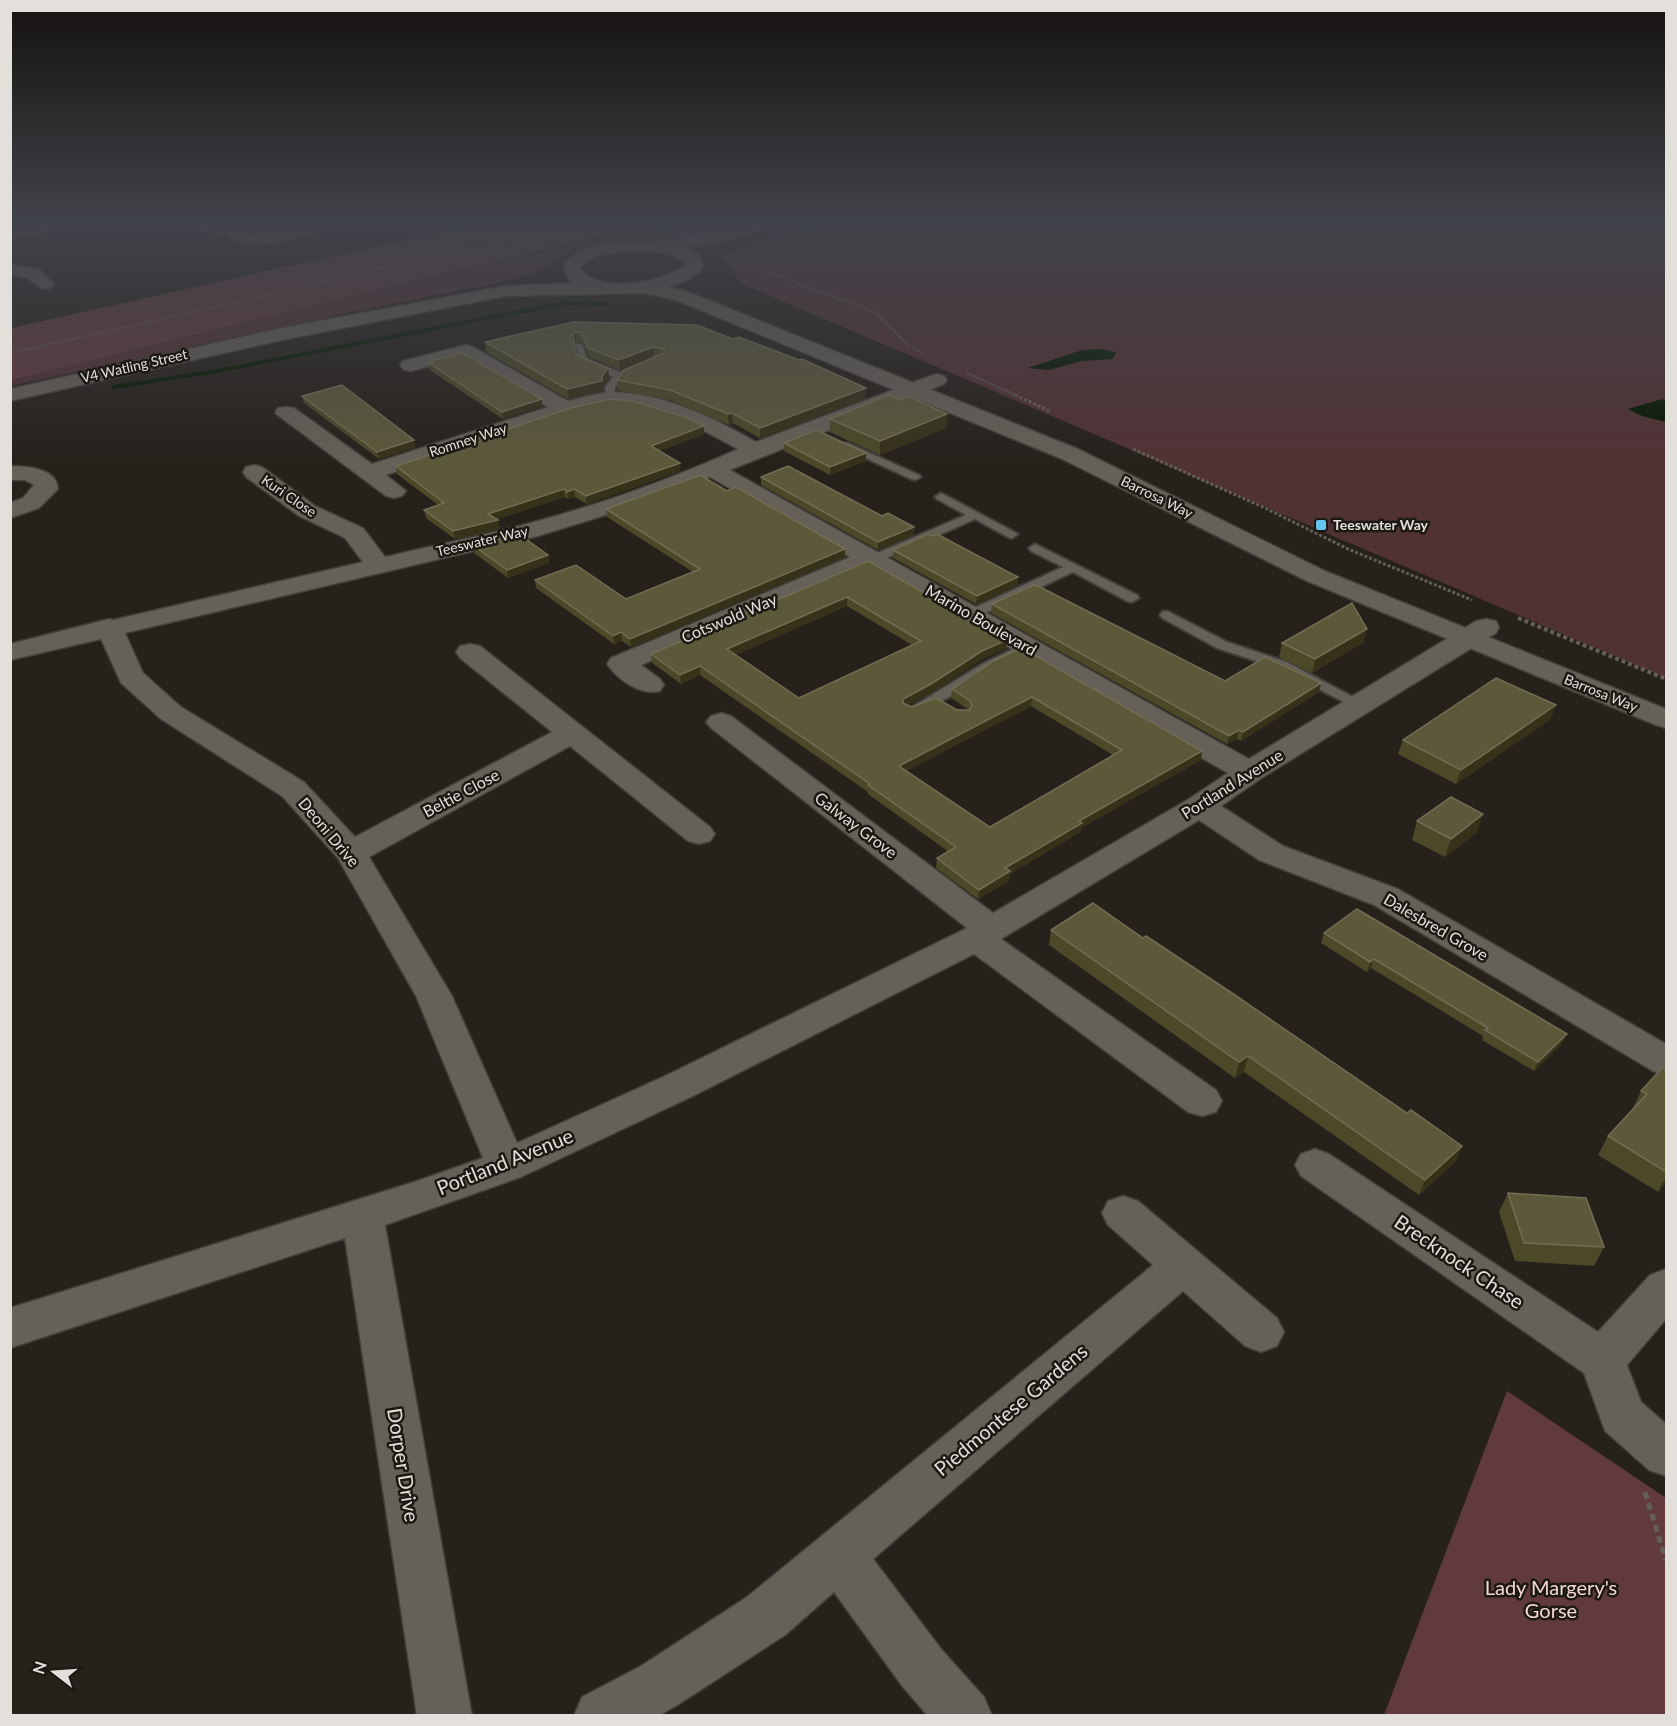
<svg xmlns="http://www.w3.org/2000/svg" width="1677" height="1726" font-family="Lato,sans-serif">
  <style>
    .green { fill: #513234 }
    .forest { fill: #613a3d }
    .water { fill: #061901 }
    .lines { fill: none; stroke-linecap: round; stroke-linejoin: round }
    .stream { fill: #061901; fill-rule: evenodd }
    .service-casing { stroke: #423e39; stroke-width: 4 }
    .minor-casing { stroke: #423e39; stroke-width: 3 }
    .tertiary-casing { stroke: #423e39; stroke-width: 3 }
    .path-far3 { stroke: #625e58; stroke-width: 2; stroke-dasharray: 2 1.5; stroke-linecap: butt }
    .path-far2 { stroke: #625e58; stroke-width: 3; stroke-dasharray: 3 2; stroke-linecap: butt }
    .path-far1 { stroke: #625e58; stroke-width: 4; stroke-dasharray: 4 3; stroke-linecap: butt }
    .path { stroke: #625e58; stroke-width: 5; stroke-dasharray: 7 4.5; stroke-linecap: butt }
    .service { fill: #656058; fill-rule: evenodd }
    .minor { fill: #656058; fill-rule: evenodd }
    .tertiary { fill: #656058; fill-rule: evenodd }
    .wall { fill: #4b4928; fill-rule: evenodd }
    .shaded-wall { fill: #36321a }
    .building { fill: #5c593b; stroke: #716e54; stroke-width: 1.5; fill-rule: evenodd }
    .poi-dot { fill: #64c5ee; stroke: #1c1812; stroke-width: 2 }
    .labels { text-anchor: middle; stroke-width: 5; stroke-linejoin: round; paint-order: stroke }
    .far-street-label { font-size: 14px; fill: #e3dfdb; stroke: #1c1812 }
    .far-poi-label { font-size: 14px; font-weight: bold; fill: #e3dfdb; stroke: #1c1812; text-anchor: start }
    .street-label { font-size: 16px; fill: #e3dfdb; stroke: #1c1812 }
    .near-street-label { font-size: 20px; fill: #e3dfdb; stroke: #1c1812 }
    .near-park-label { font-size: 20px; fill: #f5d6d7; stroke: #1c1812 }
  </style>
  <rect width="100%" height="100%" fill="#26211b"/>
  <!-- green -->
  <g class="green">
    <polygon points="685,221 741,221 734,226 680,240 625,242 582,247 556,258 542,270 503,282 342,314 11,386 10,380 478,267"/>
    <polygon points="825,221 1666,221 1666,678 740,283 723,255"/>
  </g>
  <!-- forest -->
  <g class="forest">
    <polygon points="491,221 662,221 11,380 11,328"/>
    <polygon points="1507,1391 1666,1498 1666,1715 1384,1715"/>
  </g>
  <!-- water -->
  <g class="water">
    <polygon points="1100,349 1116,352 1113,359 1082,361 1049,370 1028,368 1082,350"/>
    <polygon points="1662,399 1666,401 1666,422 1642,416 1628,409"/>
  </g>
  <g class="lines">
    <!-- stream -->
    <polygon class="stream" points="565,301 609,302 612,304 609,306 565,305 217,373 114,389 110,387 114,385 217,369"/>
    <!-- service casing -->
    <g class="service-casing">
      <g id="service">
        <polygon points="576,344 582,344 587,359 620,372 639,366 644,369 624,378 615,387 615,400 607,400 605,387 613,377 578,363"/>
        <polygon points="848,443 919,475 921,477 915,480 911,479 844,448 844,444"/>
        <polygon points="941,493 1018,534 1012,538 1008,537 975,519 878,562 870,562 868,559 870,556 966,515 937,499 935,497"/>
        <polygon points="1035,544 1137,595 1139,598 1132,602 1127,601 1073,572 977,617 967,617 965,614 967,611 1063,567 1031,551 1029,548"/>
        <polygon points="1167,611 1227,642 1287,662 1368,705 1361,709 1356,708 1277,668 1217,648 1162,618 1160,615 1162,612"/>
        <path d="M1013,649l5,1 2,3 -2,3c-20,10 -88,58 -104,54l-2,-3 72,-44z"/>
      </g>
    </g>
    <!-- minor casing -->
    <g class="minor-casing">
      <g id="minor">
        <polygon points="49,221 84,221 76,226 10,238 10,228"/>
        <polygon points="170,221 224,224 247,235 273,233 323,221 351,221 349,224 273,243 244,245 220,233 176,227"/>
        <path d="M10,264l30,6 14,14 -3,4c-11,3 -13,-3 -21,-8 -5,-4 -13,-4 -20,-6z"/>
        <path d="M466,345l7,2 95,54c14,-3 31,-9 45,-9 51,1 101,26 143,50l174,-66 7,-2 7,2 3,4 -3,4 -214,86 519,289 227,-138 10,-2 10,2 3,6 -3,6 -236,146 -39,27 62,40 115,43 268,155v31l-13,-4 -279,-166 -115,-45 -60,-40 -198,119 215,151 6,11 -6,11 -14,4 -14,-4 -214,-158 -281,142 -172,81 -136,48 87,491h-55l-72,-478 -335,110v-40l404,-126 69,-24 -67,-162 -78,-138 -56,-62 -121,-77 -40,-36 -20,-44 -91,21v-16l99,-25 4,1 250,-58 -18,-24 -46,-22 -53,-39 -3,-5 3,-5 8,-2 8,2 53,39 48,22 22,29c46,-11 92,-20 138,-32 73,-19 146,-45 215,-76l-49,-26 -56,-17 -22,-2 -40,9 -185,62 20,16 -4,5 -8,2 -8,-2 -111,-83 3,-5 8,-1 8,1 78,56 176,-57 -85,-49 -53,13 -7,-2 -3,-4 3,-4zM710,477l140,80 -239,101 -4,6c11,16 34,32 53,27l4,-6 -4,-6 -19,-14 227,-98 360,206 -39,26 -196,114 -262,-197 -10,-3 -10,3 -5,6 5,6 256,200 -302,148 -148,67 -65,-147 -83,-139 201,-111 118,95 11,3 11,-3 5,-7 -5,-7 -230,-181 -10,-2 -10,2 -4,6 4,6 92,74 -197,105 -51,-55 -123,-75 -38,-34 -18,-40 413,-97 71,-22z"/>
        <path d="M10,466c16,0 47,2 48,23l-19,19 -29,10v-15l13,-5 11,-13 -9,-5h-15z"/>
        <polygon points="1315,1149 1329,1154 1598,1332 1650,1275 1666,1269 1666,1319 1627,1365 1641,1402 1666,1424 1666,1476 1649,1470 1605,1431 1584,1373 1301,1176 1295,1165 1301,1154"/>
        <polygon points="1123,1196 1138,1201 1277,1318 1284,1332 1277,1346 1261,1352 1245,1346 1183,1291 873,1559 941,1649 984,1697 992,1716 928,1716 903,1687 834,1592 785,1635 679,1704 658,1716 574,1716 582,1697 641,1666 747,1597 1147,1270 1153,1265 1108,1225 1102,1213 1108,1201"/>
      </g>
    </g>
    <!-- tertiary casing -->
    <g class="tertiary-casing">
      <path id="tertiary" d="M756,221h24l-2,3 -52,17 -43,6 16,8 4,13 -13,11 -22,8 20,5 390,157 247,122 341,138v19l-10,-3 -349,-144 -245,-122 -386,-159 -33,-7 -137,3 -224,44 -272,61v-12l272,-61 224,-42 69,-3 -5,-3 -7,-12c13,-30 66,-24 93,-27 34,-4 67,-10 100,-20zM635,251l31,2 19,8v5c-21,16 -89,29 -105,2 9,-15 39,-16 55,-17z"/>
    </g>
    <!-- path-far3 -->
    <g class="path-far3">
      <polyline points="1630,221 1666,231"/>
      <polyline points="770,250 757,261 762,270 875,312 909,346 925,354"/>
      <polyline points="478,267 551,245"/>
      <polyline points="10,353 269,295 570,221"/>
      <polyline points="967,373 1018,396"/>
    </g>
    <!-- path-far2 -->
    <g class="path-far2">
      <polyline points="1015,395 1050,411"/>
      <polyline points="1133,449 1267,509 1348,549 1472,600"/>
      <polyline points="1518,618 1521,619"/>
    </g>
    <!-- path-far1 -->
    <polyline class="path-far1" points="1518,618 1666,679"/>
    <!-- path -->
    <polyline class="path" points="1645,1492 1666,1560"/>
    <!-- service -->
    <use href="#service" class="service"/>
    <!-- minor -->
    <use href="#minor" class="minor"/>
    <!-- tertiary -->
    <use href="#tertiary" class="tertiary"/>
  </g>
  <!-- wall -->
  <g class="wall">
    <polygon points="574,322 866,398 760,438 733,423 729,425 670,400 618,390 617,380 655,357 620,370 589,357 583,342 576,342 574,344 576,355 608,368 609,378 603,386 603,391 568,399 486,352 485,342"/>
    <polygon points="432,361 542,399 542,406 503,419 430,370 429,363 432,362"/>
    <polygon points="302,396 416,447 379,459 304,403"/>
    <polygon points="899,400 947,414 946,428 880,455 830,432 830,419"/>
    <polygon points="704,434 659,451 680,471 587,504 575,497 568,499 565,497 497,519 500,529 455,539 426,518 424,510 438,505 397,474 396,466"/>
    <polygon points="784,443 866,461 830,475 784,451"/>
    <polygon points="761,477 914,527 913,535 878,550 761,485"/>
    <polygon points="727,491 845,549 845,557 631,647 622,641 614,644 536,588 535,580 626,599 693,572 607,517 606,509"/>
    <polygon points="473,545 548,555 549,563 508,578 474,553"/>
    <polygon points="893,550 1018,577 1018,585 976,604 893,558"/>
    <path d="M868,561l139,79 -1,9 -24,10 -51,34 -23,12 4,2 57,3 -18,-12 1,-9 43,-29 206,100 -120,68 -1,4 -70,42 -1,7 -31,18 -42,-31 1,-10 12,-6 -81,-58v-2l-168,-117 -19,9 -29,-21 -1,-9zM847,606l65,39 -113,53 -64,-43zM1031,706l82,49 -123,72 -84,-56z"/>
    <polygon points="992,604 1225,681 1319,692 1241,741 1237,739 1227,744 991,613"/>
    <polygon points="1364,642 1312,673 1279,657 1282,643"/>
    <polygon points="1551,719 1456,784 1398,754 1403,740"/>
    <polygon points="1417,821 1477,832 1445,857 1412,840"/>
    <polygon points="1051,930 1143,938 1407,1113 1462,1146 1456,1161 1419,1195 1244,1072 1235,1078 1049,945"/>
    <polygon points="1324,933 1562,1044 1534,1071 1482,1040 1483,1036 1371,968 1367,972 1321,943"/>
    <polygon points="1666,1069 1666,1182 1658,1192 1598,1155 1608,1136 1632,1110 1641,1091"/>
    <polygon points="1508,1193 1604,1247 1594,1266 1515,1261 1499,1212"/>
  </g>
  <!-- shaded-wall -->
  <g class="shaded-wall">
    <polygon points="575,332 576,342 574,344 573,335"/>
    <polygon points="653,347 654,357 620,370 619,360"/>
    <polygon points="608,368 609,378 603,386 603,391 568,399 567,389 602,376"/>
    <polygon points="866,388 866,398 760,438 760,428"/>
    <polygon points="542,399 542,406 503,419 502,412"/>
    <polygon points="732,413 733,423 729,425 728,414"/>
    <polygon points="947,414 946,428 880,455 880,441"/>
    <polygon points="704,426 704,434 651,454 651,446"/>
    <polygon points="414,440 416,447 379,459 377,452"/>
    <polygon points="866,453 866,461 830,475 830,467"/>
    <polygon points="680,463 680,471 587,504 586,496"/>
    <polygon points="564,489 565,497 490,522 488,514"/>
    <polygon points="574,489 575,497 568,499 567,492"/>
    <polygon points="498,520 500,529 455,539 453,531"/>
    <polygon points="914,527 913,535 878,550 878,542"/>
    <polygon points="845,549 845,557 631,647 630,639"/>
    <polygon points="548,555 549,563 508,578 507,570"/>
    <polygon points="1018,577 1018,585 976,604 977,596"/>
    <polygon points="847,597 847,606 728,658 727,649"/>
    <polygon points="1367,629 1364,642 1312,673 1315,659"/>
    <polygon points="621,632 622,641 614,644 613,636"/>
    <polygon points="1007,640 1006,649 982,659 931,693 903,708 903,699 982,651"/>
    <polygon points="700,666 700,675 681,684 680,675"/>
    <polygon points="1321,683 1319,692 1241,741 1243,732"/>
    <polygon points="1032,697 1031,706 899,775 899,766"/>
    <polygon points="1556,705 1551,719 1456,784 1461,770"/>
    <polygon points="1239,730 1237,739 1227,744 1229,736"/>
    <polygon points="1202,751 1201,760 1081,828 1080,832 1010,874 1009,881 978,899 979,890 1005,868 1079,821"/>
    <polygon points="1483,814 1477,832 1445,857 1451,839"/>
    <polygon points="1374,959 1371,968 1367,972 1370,962"/>
    <polygon points="1567,1034 1562,1044 1534,1071 1538,1062"/>
    <polygon points="1248,1056 1244,1072 1235,1078 1239,1062"/>
    <polygon points="1462,1146 1456,1161 1419,1195 1425,1180"/>
    <polygon points="1666,1176 1666,1182 1658,1192"/>
  </g>
  <!-- building -->
  <g class="building">
    <polygon points="574,322 697,325 733,339 739,337 799,360 802,359 866,388 760,428 732,413 728,414 670,390 617,380 624,370 664,353 664,349 653,347 619,360 588,348 582,333 575,332 573,335 576,355 608,368 602,376 602,381 567,389 485,342"/>
    <polygon points="462,353 542,399 502,412 429,363 433,362 432,361"/>
    <polygon points="342,385 414,440 377,452 302,396"/>
    <polygon points="889,395 899,400 908,396 947,414 880,441 830,419"/>
    <polygon points="610,399 632,401 688,418 704,426 651,446 680,463 586,496 574,489 567,492 564,489 488,514 498,520 453,531 424,510 444,503 396,466 571,408"/>
    <polygon points="816,430 866,453 830,467 784,443"/>
    <polygon points="788,466 882,516 888,513 914,527 878,542 761,477"/>
    <polygon points="700,475 727,491 736,487 845,549 630,639 621,632 613,636 535,580 576,565 626,599 700,569 606,509"/>
    <polygon points="519,534 548,555 507,570 473,545"/>
    <polygon points="928,534 932,536 937,534 1018,577 977,596 893,550"/>
    <path d="M868,561l139,79 -25,11 -51,33 -28,15v4l9,4 24,-9 21,12h12l3,-4 -2,-5 -18,-12 43,-29 27,-12 180,103 -123,70 3,2 -77,45 5,3 -31,19 -42,-32 19,-11 -88,-62 2,-1 -170,-118 -20,9 -29,-21zM847,597l74,44 -122,57 -72,-49zM1032,697l90,53 -132,77 -91,-61z"/>
    <polygon points="1034,585 1038,586 1225,681 1265,657 1321,683 1243,732 1239,730 1229,736 992,604"/>
    <polygon points="1352,603 1367,629 1315,659 1282,643"/>
    <polygon points="1496,678 1556,705 1461,770 1403,740"/>
    <polygon points="1451,797 1483,814 1451,839 1417,821"/>
    <polygon points="1093,903 1143,938 1146,936 1232,993 1407,1113 1411,1110 1462,1146 1425,1180 1248,1056 1239,1062 1051,930"/>
    <polygon points="1357,909 1567,1034 1538,1062 1485,1030 1488,1028 1374,959 1370,962 1324,933"/>
    <polygon points="1663,1067 1666,1069 1666,1172 1608,1136 1647,1094 1641,1091"/>
    <polygon points="1508,1193 1586,1198 1604,1247 1524,1243"/>
  </g>
  <!-- sky -->
  <linearGradient id="sky" x2="0" y2="1"><stop stop-color="#15120f"/><stop offset="0.48" stop-color="#41434a"/><stop offset="1" stop-color="#41434a" stop-opacity="0"/></linearGradient>
  <rect width="1677" height="463" fill="url(#sky)"/>
  <!-- markers -->
  <rect class="poi-dot" x="1315" y="519" width="12" height="12" rx="3"/>
  <g class="labels">
    <!-- far-street labels -->
    <g class="far-street-label">
      <text transform="translate(134 366) rotate(-13)" y="5">V4 Watling Street</text>
      <text transform="translate(468 440) rotate(-18)" y="5">Romney Way</text>
      <text transform="translate(289 496) rotate(34)" y="5">Kuri Close</text>
      <text transform="translate(1157 497) rotate(26)" y="5">Barrosa Way</text>
      <text transform="translate(482 541) rotate(-13)" y="5">Teeswater Way</text>
      <text transform="translate(1601 693) rotate(22)" y="5">Barrosa Way</text>
    </g>
    <!-- far-poi labels -->
    <g class="far-poi-label">
      <text x="1333" y="530">Teeswater Way</text>
    </g>
    <!-- street labels -->
    <g class="street-label">
      <text transform="translate(729 618) rotate(-23)" y="6">Cotswold Way</text>
      <text transform="translate(981 620) rotate(30)" y="6">Marino Boulevard</text>
      <text transform="translate(1232 784) rotate(-32)" y="6">Portland Avenue</text>
      <text transform="translate(461 793) rotate(-28)" y="6">Beltie Close</text>
      <text transform="translate(856 825) rotate(37)" y="6">Galway Grove</text>
      <text transform="translate(329 832) rotate(50)" y="6">Deoni Drive</text>
      <text transform="translate(1436 927) rotate(30)" y="6">Dalesbred Grove</text>
    </g>
    <!-- near-street labels -->
    <g class="near-street-label">
      <text transform="translate(505 1162) rotate(-22)" y="7">Portland Avenue</text>
      <text transform="translate(1459 1262) rotate(34)" y="7">Brecknock Chase</text>
      <text transform="translate(1011 1410) rotate(-40)" y="7">Piedmontese Gardens</text>
      <text transform="translate(403 1465) rotate(81)" y="7">Dorper Drive</text>
    </g>
    <!-- near-park labels -->
    <g class="near-park-label">
      <text x="1551" y="1595">Lady Margery's<tspan x="1551" dy="23">Gorse</tspan></text>
    </g>
  </g>
  <!-- border -->
  <rect width="1677" height="1726" fill="none" stroke="#e3dfdb" stroke-width="24"/>
  <!-- north arrow -->
  <g transform="translate(54 1672) rotate(287)" stroke="#1c1812" stroke-width="4.5" paint-order="stroke">
  <path d="M0-4.5L10 22L0 15L-10 22Z" fill="#e3dfdb"/>
  <text y="-9" font-size="16" font-weight="bold" text-anchor="middle" fill="#e3dfdb">N</text>
  </g>
</svg>
